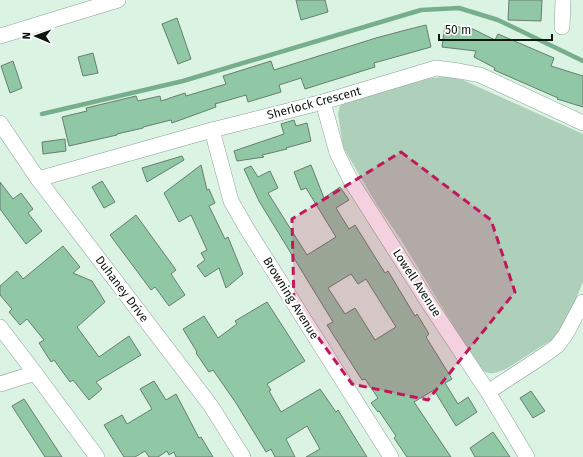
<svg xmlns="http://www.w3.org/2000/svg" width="583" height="457" font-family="'Fira Sans',sans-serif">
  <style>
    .green { fill: #aecfba }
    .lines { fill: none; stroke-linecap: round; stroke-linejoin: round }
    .stream { stroke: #77ae8c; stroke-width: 4.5 }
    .building { fill: #90c8a6; stroke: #677d6f; fill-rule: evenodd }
    .minor-casing { stroke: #8ba193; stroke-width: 16 }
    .minor { stroke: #fff; stroke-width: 15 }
    .marked { fill: #c2185b; fill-opacity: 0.2; stroke: #c2185b; stroke-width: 3; stroke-dasharray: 8 5; stroke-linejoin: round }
    .labels { text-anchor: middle; stroke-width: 4; stroke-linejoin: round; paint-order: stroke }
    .street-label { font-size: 12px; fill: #0d1510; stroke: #fff }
  </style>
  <rect width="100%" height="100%" fill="#dbf3e3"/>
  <!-- green -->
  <path class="green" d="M446,77l17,3 120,54v148l-19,45 -8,10 -50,32c-17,7 -21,6 -31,-8l-74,-121 -24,-35 -34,-58 -5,-33 2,-8 12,-7 80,-21z"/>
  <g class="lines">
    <!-- stream -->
    <polyline class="stream" points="42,114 183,81 421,10 459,8 498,20 583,61"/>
  </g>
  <!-- building -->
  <g class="building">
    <polygon points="296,0 325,0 328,12 301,20"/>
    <polygon points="509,0 542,0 541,21 508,20"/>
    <polygon points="177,18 191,59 178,64 162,24"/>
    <polygon points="426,25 431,47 374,63 375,67 305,89 301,78 279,85 281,92 248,102 246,95 215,104 216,107 172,123 171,120 143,127 143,128 117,134 117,135 69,146 62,117 87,111 86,108 136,96 138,101 160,96 161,101 185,93 186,96 226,84 223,76 271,61 274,70 376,38 402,31"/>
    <polygon points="445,25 473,29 495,40 498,34 554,58 551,66 583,76 583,107 557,99 558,98 494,70 495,68 474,57 476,51 442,47"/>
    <polygon points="93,53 98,73 83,76 78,57"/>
    <polygon points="13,61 22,88 10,93 1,66"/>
    <polygon points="294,120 296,126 307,123 311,141 286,148 287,149 262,155 264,157 237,161 234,151 284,134 281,124"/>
    <polygon points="65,139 66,151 43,154 42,142"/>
    <polygon points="182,156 184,160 147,182 142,168"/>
    <polygon points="201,165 207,190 209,189 215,203 209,206 225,239 228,237 243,274 226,288 219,268 205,277 197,266 205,260 201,253 207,250 191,215 179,222 164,193"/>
    <path d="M311,165l13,33 16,-11 9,13 -13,8 13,21 6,-4 30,48 3,-2 27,45 2,-2 12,20 -3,3 26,42 -7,4 13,21 10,-7 9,15 -21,14 -22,-36 -20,12 37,55h-44l-13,-19 2,-2 -17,-25 -1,1 -7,-9 7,-5 -13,-19 -3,1 -35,-55 6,-3 -74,-121 -15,-32 7,-3 7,11 12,-6 8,17 -10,5 39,62 29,-18 -30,-49 -5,2 -7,-18zM351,274l7,10 8,-5 30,48 -21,13 -20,-32 -10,6 -17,-26z"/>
    <polygon points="102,181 115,202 104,208 92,187"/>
    <polygon points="0,182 13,199 21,193 33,209 28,213 42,231 26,244 0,209"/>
    <polygon points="136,215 176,270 171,274 185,295 169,306 155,287 151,290 110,235"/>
    <polygon points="63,246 80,267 73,273 92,281 105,302 77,327 99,357 129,336 141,355 96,382 102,389 89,400 73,380 70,382 54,360 51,362 39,343 44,340 27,319 20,325 9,312 12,309 0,295 0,286 17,271 23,279"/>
    <polygon points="267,302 305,361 267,384 271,390 269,391 281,412 320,389 336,412 338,410 367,457 306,457 320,449 307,426 286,439 295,457 275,457 271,449 266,452 236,403 213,370 209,372 196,353 197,352 183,329 204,316 218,338 237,324 235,321"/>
    <polygon points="154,381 166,400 176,394 199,438 201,437 213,457 176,457 174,452 169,455 167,451 158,457 149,457 145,451 135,457 124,457 104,425 122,415 127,424 152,409 140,389"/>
    <polygon points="531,391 545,411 533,418 520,398"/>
    <polygon points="24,399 62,457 45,457 12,406"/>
    <polygon points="493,432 510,457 475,457 470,448"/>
  </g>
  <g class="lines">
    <!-- minor casing -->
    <g class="minor-casing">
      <g id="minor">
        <polyline points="562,27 563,0"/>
        <polyline points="0,36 118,0"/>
        <polyline points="323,102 337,153 351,181 430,305 488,392 527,457"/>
        <polyline points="0,123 38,179 211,406 243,457"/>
        <polyline points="212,130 231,201 247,229 391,457"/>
        <polyline points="38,179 212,130 323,102 436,68 459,71 480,75 583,123"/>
        <polyline points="0,327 35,373 97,457"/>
        <polyline points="0,384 35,373"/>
        <polyline points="488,392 543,356 557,346 566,334 583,302"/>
      </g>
    </g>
    <!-- minor -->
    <use href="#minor" class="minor"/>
  </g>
  <!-- marked area -->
  <path class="marked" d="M401,152l90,68 24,72 -87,108 -76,-16 -58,-80 -2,-85z"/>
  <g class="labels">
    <!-- street labels -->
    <g class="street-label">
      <text transform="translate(314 103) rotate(-15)" y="4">Sherlock Crescent</text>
      <text transform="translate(417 283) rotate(57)" y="4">Lowell Avenue</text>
      <text transform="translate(122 289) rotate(53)" y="4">Duhaney Drive</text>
      <text transform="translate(291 298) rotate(58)" y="4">Browning Avenue</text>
    </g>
  </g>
  <!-- north arrow -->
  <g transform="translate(36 36) rotate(272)" stroke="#ffffff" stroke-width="3" paint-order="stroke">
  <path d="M0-3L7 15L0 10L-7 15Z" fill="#0d1510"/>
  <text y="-6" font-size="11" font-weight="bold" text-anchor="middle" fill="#0d1510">N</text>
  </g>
  <!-- scale -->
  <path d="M439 34v6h113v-6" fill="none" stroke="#0d1510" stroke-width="2"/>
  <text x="445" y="34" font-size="12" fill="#0d1510" stroke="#ffffff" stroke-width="3" paint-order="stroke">50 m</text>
</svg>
